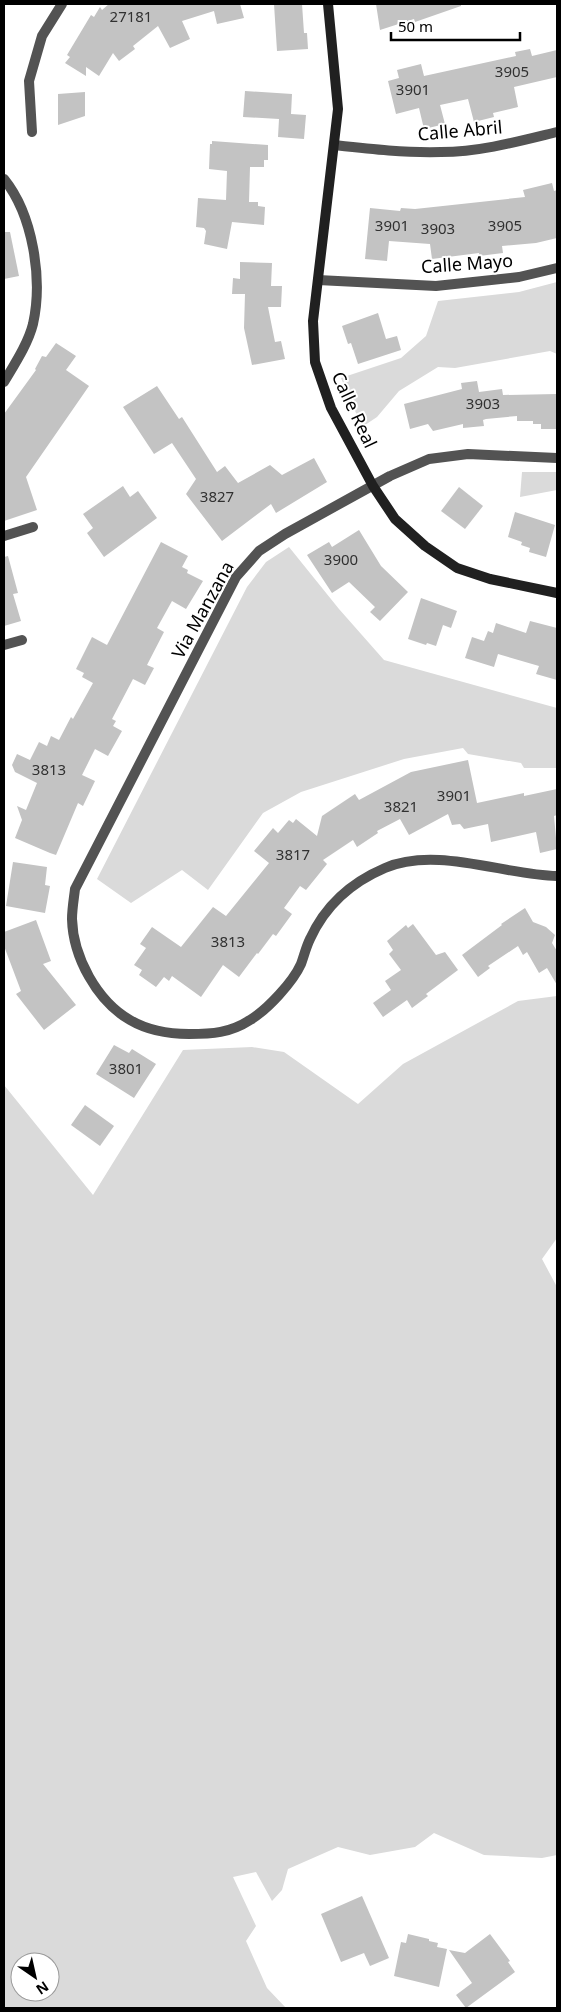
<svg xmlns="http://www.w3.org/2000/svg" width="561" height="2012" font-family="'Noto Sans',sans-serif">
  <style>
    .green { fill: #dadada; fill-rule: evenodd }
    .building { fill: #c3c3c3 }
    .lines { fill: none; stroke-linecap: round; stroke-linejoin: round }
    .street { stroke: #535353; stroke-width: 10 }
    .secondary { stroke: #202020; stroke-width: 10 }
    .labels { text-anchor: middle; stroke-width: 4; stroke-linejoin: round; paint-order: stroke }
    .number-label { font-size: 15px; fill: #313131 }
    .street-label { font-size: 18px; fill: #000; stroke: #fff }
  </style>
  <rect width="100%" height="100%" fill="#fff"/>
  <!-- green -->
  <g class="green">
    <polygon points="557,282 557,354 550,351 455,368 438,367 399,391 377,417 362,427 341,378 401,358 426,336 438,301 519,292"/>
    <polygon points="522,472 557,472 557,490 520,497"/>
    <polygon points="289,547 339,609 384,660 557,708 557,768 524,768 521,763 468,754 463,748 404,759 301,792 263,813 208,890 182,870 131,903 97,879 247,587 266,562"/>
    <path d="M557,996v242l-15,21 15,28v568l-15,3 -58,-3 -50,-22 -19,14 -45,8 -32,-8 -50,22 -6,21 -10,11 -16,-29 -23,5 23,49 -10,15 21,47 19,20h-282v-923l89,110 90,-145 69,-3 32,5 74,52 45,-40 115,-63zM20,1962h30v30h-30z"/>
  </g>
  <!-- building -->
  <g class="building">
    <polygon points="109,4 240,4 244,18 217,24 214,11 182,21 190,39 170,48 158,26 133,46 135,49 119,61 113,53 99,76 86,67 86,76 65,63 70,57 67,55 91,15 94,17 100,7 102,10"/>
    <polygon points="274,4 302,4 304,33 307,33 308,49 277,51"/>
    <polygon points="376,4 461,4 461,6 415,22 414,19 380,30"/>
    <polygon points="530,49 532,56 557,50 557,77 514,87 518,107 493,113 494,117 474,122 468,99 440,105 445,124 424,129 419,108 396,114 388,81 399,78 397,70 421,64 424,76 516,56 515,52"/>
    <polygon points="245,91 292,94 291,114 306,115 304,139 278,137 279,119 243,117"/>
    <polygon points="85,92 85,116 58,125 58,94"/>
    <polygon points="212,141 268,145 268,160 264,160 264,167 250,167 249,202 258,202 258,206 265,207 264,225 232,222 227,249 204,244 206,231 204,228 196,227 198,198 226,200 227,171 209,169 210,144 212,144"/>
    <polygon points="552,183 554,191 557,190 557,238 536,243 502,246 503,253 479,256 479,253 432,259 430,244 389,241 387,261 365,259 370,208 400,211 401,208 415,209 525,197 523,190"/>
    <polygon points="4,232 10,232 19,276 4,279"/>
    <polygon points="240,262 272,263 271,286 282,286 281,307 268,307 275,342 281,341 285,359 252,365 244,328 245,294 232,294 233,278 240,279"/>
    <polygon points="378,313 386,339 397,336 401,350 358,364 351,343 348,344 342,326"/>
    <polygon points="56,343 76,356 66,370 89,386 26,477 37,510 4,521 4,414 36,370 35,369 42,356 46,357"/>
    <polygon points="477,381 479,392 502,389 503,395 557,394 557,429 541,429 541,424 533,424 533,421 517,421 517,416 486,419 483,420 484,426 463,428 463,424 433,431 428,424 410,429 404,404 462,389 461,383"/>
    <polygon points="157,386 179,419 182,417 217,472 225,466 238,483 270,465 282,475 314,458 327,482 276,513 271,504 222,541 186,494 196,479 172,443 154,454 123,407"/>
    <polygon points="123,486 130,497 138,491 157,518 104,557 87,533 93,528 83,514"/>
    <polygon points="459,487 483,506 465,529 441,511"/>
    <polygon points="515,512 555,525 546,557 529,552 530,548 521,545 522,542 508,537"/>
    <polygon points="359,530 381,566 408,592 380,621 370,612 375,607 349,582 332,593 307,555 329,542 332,547"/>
    <polygon points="161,542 188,556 182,567 188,570 187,573 203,581 186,609 172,601 157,628 164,632 147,665 154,668 145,685 133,679 112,719 116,721 113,726 122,731 108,756 95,749 82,775 95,781 83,806 78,803 56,855 50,853 15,838 22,820 17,806 26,810 37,783 15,772 12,765 17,754 30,760 39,742 47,746 51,736 59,740 71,717 73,719 93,683 82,677 84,673 76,669 92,637 107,645"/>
    <polygon points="8,556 18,593 13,594 21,621 4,626 4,557"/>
    <polygon points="421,598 457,611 451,628 443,625 436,646 427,643 426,645 408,639"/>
    <polygon points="530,621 557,628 557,680 536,674 539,666 498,654 494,667 465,658 472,637 484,641 488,631 493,633 496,623 526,633"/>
    <polygon points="468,760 477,803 524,793 524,796 557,789 557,815 554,816 557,849 540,853 536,832 491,842 488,824 464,829 460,824 452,825 448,814 409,835 400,819 377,831 378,833 357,847 353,840 323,860 327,864 306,890 300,886 284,908 292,914 276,936 273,934 258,954 257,953 239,977 223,965 201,997 172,976 169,981 164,977 156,987 139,975 142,970 134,965 146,948 140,944 152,927 181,947 213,907 226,916 269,863 254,851 273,828 278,833 289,820 293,823 296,819 317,836 322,816 355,794 359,800 411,772"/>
    <polygon points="13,862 47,867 45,885 50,886 45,913 6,906"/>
    <polygon points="525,908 533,922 546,927 555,935 552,943 557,951 557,985 547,968 539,973 527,952 523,955 518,946 488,966 490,968 478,977 462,955 502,925 501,924"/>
    <polygon points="36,920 51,961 43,964 76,1005 44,1030 16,994 21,991 4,946 4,932"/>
    <polygon points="413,924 436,955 445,952 458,970 426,994 428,996 412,1008 407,1000 383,1017 373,1003 391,990 385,981 401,970 389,954 393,950 387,941 406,925 408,928"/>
    <polygon points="114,1045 129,1053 132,1049 156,1064 134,1098 96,1074"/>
    <polygon points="85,1105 114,1126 100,1146 71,1125"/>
    <polygon points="362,1896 389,1958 370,1966 364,1953 341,1962 321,1914"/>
    <polygon points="408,1934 429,1939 429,1941 438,1943 437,1947 447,1949 439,1987 394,1976 401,1942 406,1943"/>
    <polygon points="490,1934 510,1961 508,1962 515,1972 466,2008 456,1995 472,1983 449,1950 465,1953"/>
  </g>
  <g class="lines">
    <!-- street -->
    <g class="street">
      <polyline points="32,132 29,81 42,36 62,4"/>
      <path d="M334,145c36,4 71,8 107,7 39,0 79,-11 116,-20"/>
      <path d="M4,179c29,36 39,100 29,145 -5,20 -19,41 -29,58"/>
      <polyline points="318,280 436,286 519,277 557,268"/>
      <path d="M557,458l-89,-4 -39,5 -39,17 -105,58 -26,17 -23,26 -161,312c-1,9 -3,20 -3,30 1,38 25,82 58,101 17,10 39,14 59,14 23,0 41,-1 61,-14 17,-10 43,-38 51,-56 3,-8 5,-17 9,-25 15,-33 42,-57 75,-71 51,-22 119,7 172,8"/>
      <polyline points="4,536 33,527"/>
      <polyline points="4,645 22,640"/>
    </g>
    <!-- secondary -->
    <polyline class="secondary" points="328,4 338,109 313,321 315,362 331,408 373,486 395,519 425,546 457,568 490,579 557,593"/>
  </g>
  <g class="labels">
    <!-- number labels -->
    <g class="number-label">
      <text x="131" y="22">27181</text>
      <text x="512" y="77">3905</text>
      <text x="413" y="95">3901</text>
      <text x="392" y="231">3901</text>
      <text x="505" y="231">3905</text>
      <text x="438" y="234">3903</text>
      <text x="483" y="409">3903</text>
      <text x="217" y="502">3827</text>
      <text x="341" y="565">3900</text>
      <text x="49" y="775">3813</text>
      <text x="454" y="801">3901</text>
      <text x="401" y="812">3821</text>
      <text x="293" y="860">3817</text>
      <text x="228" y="947">3813</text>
      <text x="126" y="1074">3801</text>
    </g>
    <!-- street labels -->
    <g class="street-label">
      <text transform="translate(460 131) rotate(-5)" y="6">Calle Abril</text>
      <text transform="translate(467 264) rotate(-4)" y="6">Calle Mayo</text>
      <text transform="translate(354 410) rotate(65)" y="6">Calle Real</text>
      <text transform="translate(203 610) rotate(-61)" y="6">Via Manzana</text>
    </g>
  </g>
  <!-- border -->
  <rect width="561" height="2012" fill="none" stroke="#000000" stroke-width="10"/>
  <!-- north arrow -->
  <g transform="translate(35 1977) rotate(146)"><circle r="24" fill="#ffffff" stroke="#999999"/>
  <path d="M0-4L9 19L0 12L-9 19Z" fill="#000000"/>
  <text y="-8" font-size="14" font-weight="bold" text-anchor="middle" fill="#000000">N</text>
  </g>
  <!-- scale -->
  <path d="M391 32v8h129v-8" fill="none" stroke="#000000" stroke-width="2.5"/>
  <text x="398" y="32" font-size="15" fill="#000000" stroke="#ffffff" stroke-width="4" paint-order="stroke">50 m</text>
</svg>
